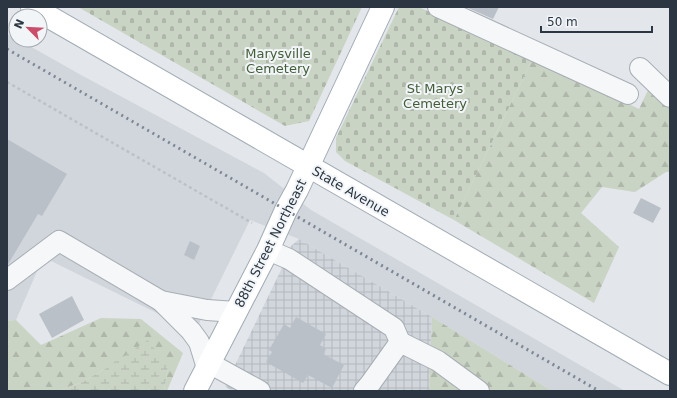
<svg xmlns="http://www.w3.org/2000/svg" width="677" height="398" font-family="'DejaVu Sans',sans-serif">
  <style>
    .built { fill: #d1d6dc }
    .industrial { fill: url(#industrial-grid) }
    .forest { fill: url(#forest-firs) }
    .wetland { fill: url(#wetland-marsh) }
    .cemetery { fill: url(#cemetery-stones) }
    .building { fill: #bac0c7 }
    .lines { fill: none; stroke-linecap: round; stroke-linejoin: round }
    .minor-casing { stroke: #a8aeb4; stroke-width: 22 }
    .major-casing { stroke: #a2acb6; stroke-width: 24 }
    .path { stroke: #bcc1c6; stroke-width: 2.5; stroke-dasharray: 3 3; stroke-linecap: butt }
    .minor { stroke: #f5f7f9; stroke-width: 20 }
    .major { stroke: #fff; stroke-width: 22 }
    .rail { stroke: #7d8793; stroke-width: 3; stroke-dasharray: 2 4; stroke-linecap: butt }
    .labels { text-anchor: middle; stroke-width: 4; stroke-linejoin: round; paint-order: stroke }
    .park-label { font-size: 13px; fill: #435d39; stroke: #f2f5f8 }
    .street-label { font-size: 13px; fill: #2b3642; stroke: #f2f5f8 }
  </style>
  <defs>
    <pattern id="industrial-grid" width="8" height="8" patternUnits="userSpaceOnUse"><rect width="8" height="8" fill="#d1d6dc"/><path d="M0 4h8M4 0v8" fill="none" stroke="#b4b8be"/></pattern>
    <pattern id="forest-firs" width="22" height="20" patternUnits="userSpaceOnUse"><rect width="22" height="20" fill="#cad4c4"/><path d="M5 1l3.5 6h-7zM16 11l3.5 6h-7z" fill="#aeb7aa"/></pattern>
    <pattern id="wetland-marsh" width="20" height="14" patternUnits="userSpaceOnUse"><rect width="20" height="14" fill="#cad4c4"/><path d="M1 5h8M5 5V1M11 12h8M15 12V8" fill="none" stroke="#aeb7aa"/></pattern>
    <pattern id="cemetery-stones" width="16" height="16" patternUnits="userSpaceOnUse"><rect width="16" height="16" fill="#cad4c4"/><path d="M2 7V4a2 2 0 0 1 4 0v3zM10 15v-3a2 2 0 0 1 4 0v3z" fill="#aeb7aa"/></pattern>
  </defs>
  <rect width="100%" height="100%" fill="#e3e6ea"/>
  <!-- built -->
  <polygon class="built" points="7,34 16,39 16,40 19,40 81,75 264,173 311,210 625,391 552,391 432,317 299,239 250,220 190,342 169,319 47,259 41,262 16,320 7,321"/>
  <!-- industrial -->
  <polygon class="industrial" points="299,239 432,317 429,391 232,391 225,386 281,270 290,247"/>
  <!-- forest -->
  <g class="forest">
    <polygon points="532,60 560,71 639,109 651,84 670,100 670,172 666,172 635,192 602,187 581,213 619,247 594,303 454,220"/>
    <polygon points="432,317 552,391 429,391"/>
    <polygon points="101,318 141,319 183,353 167,391 164,391 168,367 105,369 80,383 56,391 7,391 7,321 16,320 41,345"/>
  </g>
  <!-- wetland -->
  <polygon class="wetland" points="148,340 168,367 164,391 56,391 80,383 105,369"/>
  <!-- cemetery -->
  <g class="cemetery">
    <polygon points="78,7 362,7 309,121 285,126"/>
    <polygon points="399,7 419,7 532,60 454,220 345,161 336,152 336,138"/>
  </g>
  <!-- building -->
  <g class="building">
    <polygon points="466,7 499,7 493,19"/>
    <polygon points="7,139 67,174 42,216 38,214 7,266"/>
    <polygon points="641,198 661,208 653,223 633,213"/>
    <polygon points="190,241 200,246 194,260 184,255"/>
    <polygon points="72,296 84,320 52,338 39,314"/>
    <polygon points="296,317 326,334 320,345 326,349 323,354 344,365 332,388 308,375 303,383 266,362 272,352 269,350 284,324 290,328"/>
  </g>
  <g class="lines">
    <!-- minor casing -->
    <g class="minor-casing">
      <g id="minor">
        <polyline points="438,7 628,94"/>
        <polyline points="640,68 670,97"/>
        <polyline points="268,250 289,259 394,328 400,342 370,384 364,391"/>
        <polyline points="7,280 59,241 161,301 191,331 199,342 207,368"/>
        <polyline points="161,301 207,310 236,312"/>
        <polyline points="400,342 438,361 479,391"/>
        <polyline points="209,363 260,391"/>
      </g>
    </g>
    <!-- major casing -->
    <g class="major-casing">
      <g id="major">
        <polyline points="32,7 670,374"/>
        <polyline points="195,391 268,250 286,210 297,190 383,7"/>
      </g>
    </g>
    <!-- path -->
    <polyline class="path" points="7,82 252,223"/>
    <!-- minor -->
    <use href="#minor" class="minor"/>
    <!-- major -->
    <use href="#major" class="major"/>
    <!-- rail -->
    <polyline class="rail" points="7,49 599,391"/>
  </g>
  <g class="labels">
    <!-- park labels -->
    <g class="park-label">
      <text x="278" y="58">Marysville<tspan x="278" dy="15">Cemetery</tspan></text>
      <text x="435" y="93">St Marys<tspan x="435" dy="15">Cemetery</tspan></text>
    </g>
    <!-- street labels -->
    <g class="street-label">
      <text transform="translate(351 191) rotate(30)" y="5">State Avenue</text>
      <text transform="translate(270 243) rotate(-63)" y="5">88th Street Northeast</text>
    </g>
  </g>
  <!-- border -->
  <rect width="677" height="398" fill="none" stroke="#2b3642" stroke-width="16"/>
  <!-- north arrow -->
  <g transform="translate(28 28) rotate(294)"><circle r="19" fill="#f2f5f8" stroke="#a2a9af"/>
  <path d="M0-3L7 15L0 10L-7 15Z" fill="#ca4d6b"/>
  <text y="-6" font-size="11" font-weight="bold" text-anchor="middle" fill="#2b3642">N</text>
  </g>
  <!-- scale -->
  <path d="M541 26v6h111v-6" fill="none" stroke="#2b3642" stroke-width="2"/>
  <text x="547" y="26" font-size="12" fill="#2b3642" stroke="#f2f5f8" stroke-width="3" paint-order="stroke">50 m</text>
</svg>
